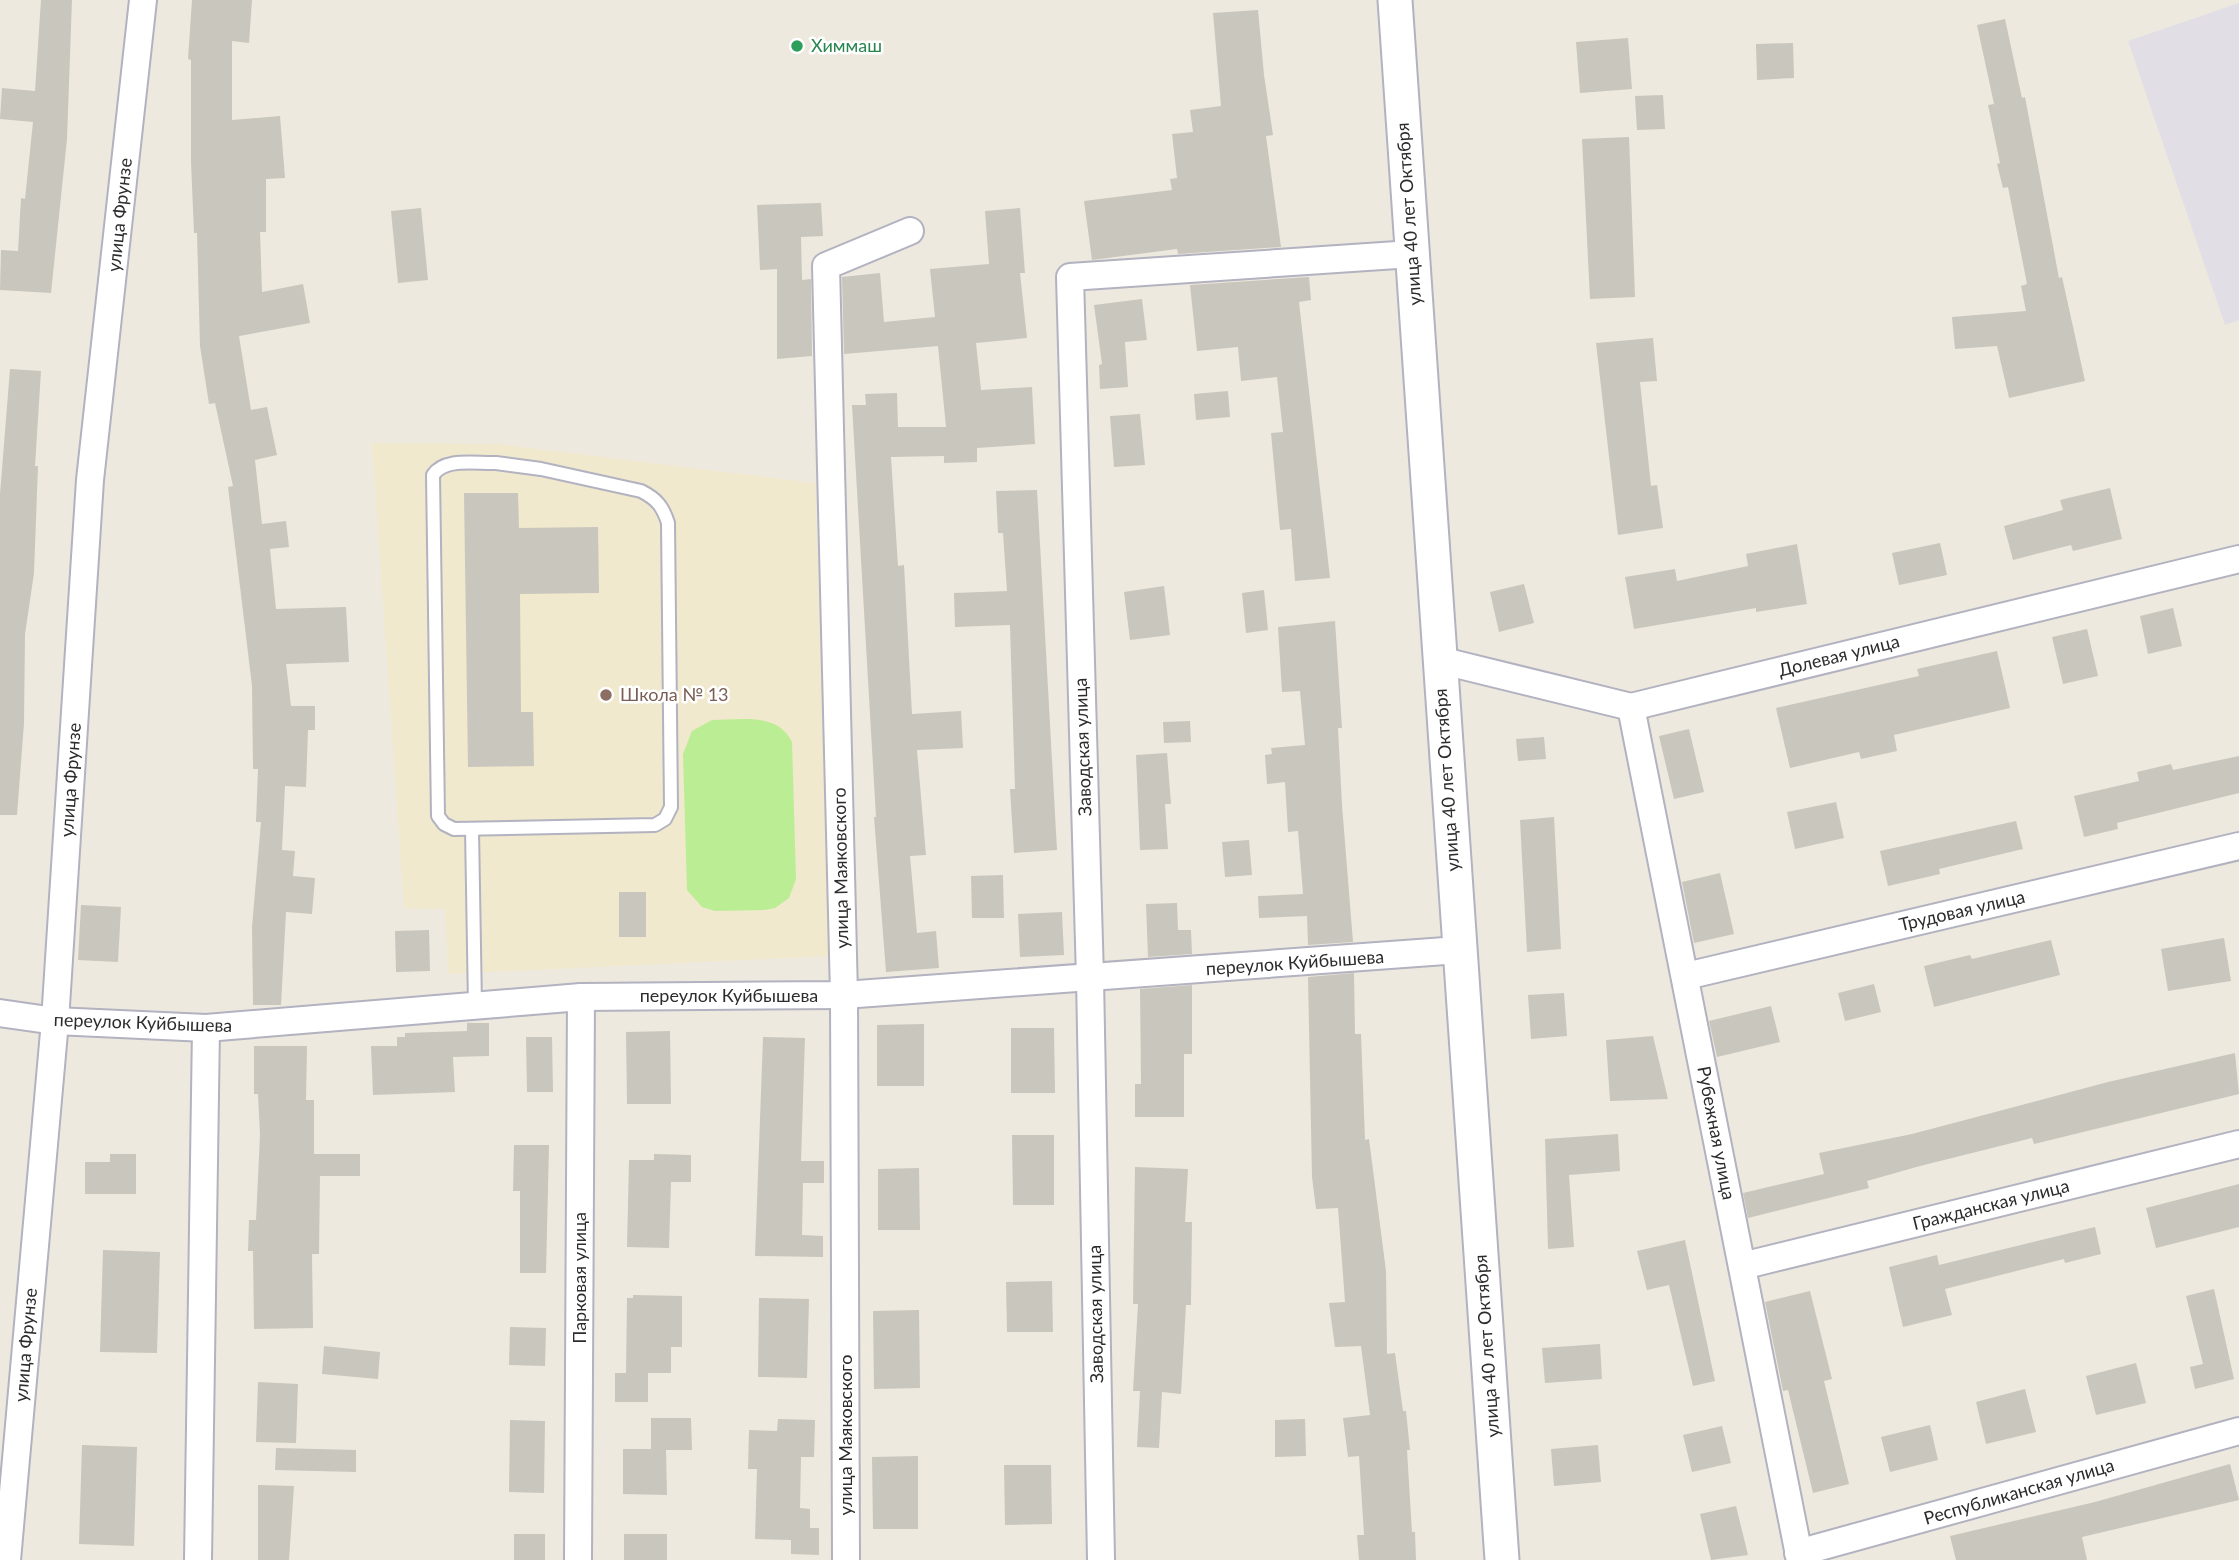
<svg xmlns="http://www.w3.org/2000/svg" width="2239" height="1560" font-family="Lato,sans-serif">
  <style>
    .industrial { fill: #e1dee6 }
    .education { fill: #f0e9cd }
    .pitch { fill: #bbed94 }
    .building { fill: #c9c6bd }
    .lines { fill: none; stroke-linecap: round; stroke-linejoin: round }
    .service-casing { stroke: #b2b2c0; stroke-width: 16 }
    .minor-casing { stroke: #b2b2c0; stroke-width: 30 }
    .tertiary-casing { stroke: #b2b2c0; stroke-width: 37 }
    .service { stroke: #fff; stroke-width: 12 }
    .minor { stroke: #fff; stroke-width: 26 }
    .tertiary { stroke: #fff; stroke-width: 33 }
    .leisure-dot { fill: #2e9e5b; stroke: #fff; stroke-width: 2.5 }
    .education-dot { fill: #8d6e63; stroke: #fff; stroke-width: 2.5 }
    .labels { text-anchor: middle; stroke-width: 5; stroke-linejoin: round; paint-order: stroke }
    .leisure-label { font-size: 18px; fill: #27864d; stroke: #fff; text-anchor: start }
    .street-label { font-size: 18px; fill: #2c2c2c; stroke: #fff }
    .education-label { font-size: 18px; fill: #785e54; stroke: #fff; text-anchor: start }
  </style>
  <rect width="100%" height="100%" fill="#eee9de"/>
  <!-- industrial -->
  <polygon class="industrial" points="2239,3 2239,320 2225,325 2128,41"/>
  <!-- education -->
  <polygon class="education" points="372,443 496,444 815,483 830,956 448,974 445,909 404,908"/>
  <!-- pitch -->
  <path class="pitch" d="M712,720c29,0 66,-8 80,22l4,137 -7,19 -14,10 -11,2 -49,1 -13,-4 -15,-17 -4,-136 9,-23z"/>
  <!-- building -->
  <g class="building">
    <polygon points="41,0 72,0 67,139 51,293 0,290 1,250 18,251 21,198 25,199 33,122 0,119 2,88 35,91"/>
    <polygon points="192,0 252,0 249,43 232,41 232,120 280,116 285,178 266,179 266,232 260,232 262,292 303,284 310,323 239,336 251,410 267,407 277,455 255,460 262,524 286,521 289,547 270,549 276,609 346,607 349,662 286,664 291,706 315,706 315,730 308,730 306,787 285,786 282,850 295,851 293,876 315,878 312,914 286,912 281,1005 253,1005 252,927 261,822 256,822 258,769 253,769 252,686 228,487 233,486 215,403 209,404 200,346 197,233 194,233 191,162 191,60 188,59"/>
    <polygon points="1258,10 1264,75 1273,135 1266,136 1281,247 1178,254 1177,249 1092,260 1084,201 1172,190 1170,179 1177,178 1172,134 1193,132 1190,110 1221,106 1213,13"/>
    <polygon points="2005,19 2022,98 2025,97 2059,278 2062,277 2085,381 2009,398 1997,346 1955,349 1952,317 2026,311 2021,286 2027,284 2008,187 2003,188 1997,164 2000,163 1988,105 1994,104 1977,25"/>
    <polygon points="1628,38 1632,89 1580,93 1576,42"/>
    <polygon points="1793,43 1794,78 1757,80 1756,44"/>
    <polygon points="1663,95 1665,129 1637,130 1635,96"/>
    <polygon points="1629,137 1635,297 1590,299 1582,139"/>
    <polygon points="821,203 823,236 801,237 802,280 811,279 812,356 777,359 777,269 760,270 757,205"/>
    <polygon points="421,208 428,280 398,283 391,211"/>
    <polygon points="1020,208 1025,273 1020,273 1027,338 976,343 981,390 1032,387 1035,444 977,448 977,462 944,463 944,456 891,457 898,566 904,565 912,714 961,711 963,748 917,750 926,855 910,856 917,933 936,931 939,968 886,972 874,817 876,817 852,405 866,405 865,394 897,393 898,427 946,427 938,346 844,354 842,277 880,273 884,322 935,317 930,269 989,264 985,211"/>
    <polygon points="1309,277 1311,300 1299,302 1330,578 1295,581 1291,529 1280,530 1271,433 1283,432 1277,377 1241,381 1238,347 1197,351 1190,285"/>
    <polygon points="1142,299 1147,340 1125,342 1128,387 1100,389 1099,365 1102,364 1094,305"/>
    <polygon points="1653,338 1657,381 1640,382 1651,486 1657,485 1663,528 1618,535 1596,343"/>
    <polygon points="10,369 41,371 35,466 38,466 34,573 25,634 24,723 17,815 0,815 0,494"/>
    <polygon points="1228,391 1230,417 1196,420 1194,394"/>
    <polygon points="1140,414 1145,465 1114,467 1110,416"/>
    <polygon points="2110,488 2122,539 2073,551 2071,545 2013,560 2004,526 2063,510 2060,500"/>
    <polygon points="1037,490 1057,850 1014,853 1010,789 1015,789 1010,625 955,627 954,593 1007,591 1003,533 998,533 996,491"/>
    <polygon points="464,493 518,493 519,528 598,527 599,593 520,594 521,712 533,712 534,766 468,767"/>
    <polygon points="1940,543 1947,575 1899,585 1892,553"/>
    <polygon points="1797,544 1807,604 1756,612 1756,608 1634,629 1625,577 1675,569 1677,581 1748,566 1746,554"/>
    <polygon points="1524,584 1534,623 1499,632 1490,592"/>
    <polygon points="1164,586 1170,635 1130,640 1124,592"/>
    <polygon points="1264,590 1268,630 1246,633 1242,593"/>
    <polygon points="2173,608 2182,646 2148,654 2140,616"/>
    <polygon points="1335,621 1342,728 1338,728 1342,805 1353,942 1308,945 1307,916 1259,918 1258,896 1303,894 1298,831 1288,832 1285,782 1267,784 1265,755 1272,754 1271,748 1305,745 1300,691 1282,692 1278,627"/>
    <polygon points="2087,629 2098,676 2063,684 2052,637"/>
    <polygon points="1997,651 2010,708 1894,735 1897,751 1861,759 1859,752 1790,768 1776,708 1919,676 1917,669"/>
    <polygon points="1190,721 1191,742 1164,743 1163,722"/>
    <polygon points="1689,729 1704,792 1674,799 1659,736"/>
    <polygon points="1544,737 1546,759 1518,761 1516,739"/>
    <polygon points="1167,753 1171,804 1165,804 1168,849 1140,850 1136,755"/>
    <polygon points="2239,756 2239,793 2117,823 2118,829 2084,837 2074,796 2139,781 2137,772 2171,764 2173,770"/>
    <polygon points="1836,802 1844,838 1795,849 1787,812"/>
    <polygon points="1554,817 1561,949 1527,952 1520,820"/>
    <polygon points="2016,821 2023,849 1939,869 1940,874 1888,886 1880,851"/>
    <polygon points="1249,840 1252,875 1225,877 1222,842"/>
    <polygon points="1720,873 1734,934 1694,943 1682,882"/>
    <polygon points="1003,875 1004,918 972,918 971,876"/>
    <rect x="619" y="892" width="27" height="45"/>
    <polygon points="1177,903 1178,930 1191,930 1192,954 1148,957 1146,904"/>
    <polygon points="81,905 121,907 118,962 78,960"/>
    <polygon points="1062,912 1064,955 1020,957 1018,914"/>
    <polygon points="429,930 430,971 396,972 395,931"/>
    <polygon points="2224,938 2231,981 2168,991 2161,949"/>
    <polygon points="2051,940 2060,975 1934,1007 1924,966 1970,955 1972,959"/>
    <polygon points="1354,973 1355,1034 1361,1034 1365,1140 1369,1139 1386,1271 1387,1354 1395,1353 1403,1411 1406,1411 1410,1450 1407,1450 1412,1532 1415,1532 1416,1560 1359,1560 1357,1535 1364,1535 1359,1456 1348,1457 1343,1418 1370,1415 1361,1346 1335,1347 1329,1303 1345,1302 1338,1208 1316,1209 1312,1177 1308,977"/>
    <polygon points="1874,984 1881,1012 1845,1021 1838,993"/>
    <polygon points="1192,985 1192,1054 1184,1054 1184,1117 1135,1117 1135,1084 1141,1084 1140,989"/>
    <polygon points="1564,993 1567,1036 1531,1039 1528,995"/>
    <polygon points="1771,1006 1780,1042 1717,1057 1709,1021"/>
    <polygon points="467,1023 489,1023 489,1056 453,1057 455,1092 373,1095 371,1046 397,1046 397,1037 405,1037 405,1033 467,1031"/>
    <polygon points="924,1024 924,1086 877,1086 877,1025"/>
    <polygon points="1011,1028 1054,1028 1055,1093 1011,1093"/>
    <polygon points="670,1031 671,1104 627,1104 626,1032"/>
    <polygon points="1653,1036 1668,1099 1610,1101 1606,1040"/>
    <polygon points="526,1037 552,1037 553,1092 527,1092"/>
    <polygon points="763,1037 805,1038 801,1161 824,1161 824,1183 803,1183 802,1235 823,1236 823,1257 755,1256"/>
    <polygon points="254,1046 307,1046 306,1100 314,1100 314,1154 360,1154 360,1176 320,1176 319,1254 312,1254 313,1328 254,1329 253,1251 248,1251 249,1220 256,1220 260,1135 258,1094 254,1094"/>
    <polygon points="2235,1053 2239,1094 2034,1144 2032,1138 1920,1166 1867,1181 1869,1188 1748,1218 1743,1193 1824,1174 1819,1153 1912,1134 2108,1082"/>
    <polygon points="1618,1134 1620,1171 1569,1175 1574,1247 1548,1249 1545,1139"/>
    <polygon points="1012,1135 1054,1135 1054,1205 1013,1205"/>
    <polygon points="514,1145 549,1145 546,1273 520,1273 520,1191 513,1191"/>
    <polygon points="110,1154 136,1154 136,1194 85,1194 85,1162 110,1162"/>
    <polygon points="654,1154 691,1155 691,1182 671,1182 669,1248 627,1247 629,1160 654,1160"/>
    <polygon points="1135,1167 1188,1169 1185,1222 1192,1222 1191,1305 1186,1305 1181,1394 1162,1392 1159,1448 1137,1447 1140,1391 1133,1391 1138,1304 1133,1304"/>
    <polygon points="919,1168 920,1230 878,1230 878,1169"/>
    <polygon points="2239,1184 2239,1227 2156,1248 2146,1208"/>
    <polygon points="2095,1227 2101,1254 2065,1263 2064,1259 1945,1289 1952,1315 1903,1327 1889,1267 1937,1255 1939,1265"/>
    <polygon points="1685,1240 1715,1381 1693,1386 1669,1285 1647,1290 1637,1251"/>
    <polygon points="103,1250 160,1252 157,1353 100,1352"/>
    <polygon points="1052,1281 1053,1332 1007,1332 1006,1282"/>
    <polygon points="2214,1289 2234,1379 2195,1389 2190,1367 2203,1364 2186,1296"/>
    <polygon points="1810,1291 1832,1379 1824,1381 1849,1484 1813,1493 1788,1390 1783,1391 1765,1302"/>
    <polygon points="633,1295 682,1296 682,1347 671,1347 671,1373 648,1373 648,1402 615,1402 615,1373 626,1373 627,1298 633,1298"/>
    <polygon points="759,1298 809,1299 807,1378 758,1377"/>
    <polygon points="919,1310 920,1388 874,1389 873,1311"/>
    <polygon points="510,1327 546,1328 545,1366 509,1365"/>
    <polygon points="1600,1344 1602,1379 1545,1383 1542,1348"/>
    <polygon points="324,1346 380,1352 378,1379 322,1374"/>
    <polygon points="2136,1363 2146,1403 2096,1415 2086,1376"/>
    <polygon points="258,1382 298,1384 296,1443 256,1442"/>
    <polygon points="2025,1389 2036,1432 1986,1444 1976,1402"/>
    <polygon points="651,1418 691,1418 692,1450 666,1450 667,1495 623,1494 623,1449 651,1449"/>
    <polygon points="778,1419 815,1420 814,1457 801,1457 800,1508 810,1509 810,1528 819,1528 819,1555 791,1554 791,1540 755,1539 757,1469 748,1469 749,1430 777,1431"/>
    <polygon points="1305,1419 1306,1456 1275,1457 1275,1420"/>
    <polygon points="510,1420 545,1421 544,1493 509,1492"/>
    <polygon points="1930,1425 1938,1460 1890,1472 1881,1437"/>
    <polygon points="1722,1426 1731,1463 1692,1472 1683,1435"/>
    <polygon points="82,1445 137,1447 134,1546 79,1544"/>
    <polygon points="1598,1445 1601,1482 1554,1486 1551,1449"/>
    <polygon points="276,1448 356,1450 356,1472 275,1470"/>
    <polygon points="918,1456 918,1529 873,1529 872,1457"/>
    <polygon points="2230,1464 2239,1500 2082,1537 2087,1560 1956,1560 1950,1536 2095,1502"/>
    <polygon points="1004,1465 1051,1465 1052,1524 1005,1525"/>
    <polygon points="258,1485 294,1486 289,1560 258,1560"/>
    <polygon points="1736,1506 1748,1555 1711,1560 1700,1514"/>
    <rect x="514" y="1534" width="31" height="26"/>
    <rect x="624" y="1534" width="43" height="26"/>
  </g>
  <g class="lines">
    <!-- service casing -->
    <g class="service-casing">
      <g id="service">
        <path d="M496,463l45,6 100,22c16,8 22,16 27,32l3,284 -6,12 -10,6 -201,4 -10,-5 -6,-8 -5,-341c12,-18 44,-11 63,-12z"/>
        <polyline points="472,829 475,1006"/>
      </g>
    </g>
    <!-- minor casing -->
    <g class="minor-casing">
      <g id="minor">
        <polyline points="1439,660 1631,707 2239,559"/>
        <polyline points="1631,707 1800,1560"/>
        <polyline points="1686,976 2239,846"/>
        <polyline points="0,1013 55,1021 206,1028 581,997 844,995 1459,950"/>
        <polyline points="1742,1266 2239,1144"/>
        <polyline points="1798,1553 2239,1431"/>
        <polyline points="7,1560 55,1021 90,480 143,0"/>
        <polyline points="198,1560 206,1028"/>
        <polyline points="578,1560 581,997"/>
        <polyline points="846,1560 844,995 826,266 910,231"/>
        <polyline points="1101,1560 1090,978 1070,277 1412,254"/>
      </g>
    </g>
    <!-- tertiary casing -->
    <g class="tertiary-casing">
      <polyline id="tertiary" points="1395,0 1502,1560"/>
    </g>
    <!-- service -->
    <use href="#service" class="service"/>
    <!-- minor -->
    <use href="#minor" class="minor"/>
    <!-- tertiary -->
    <use href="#tertiary" class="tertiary"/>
  </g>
  <!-- markers -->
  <circle class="leisure-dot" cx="797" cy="46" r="7"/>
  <circle class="education-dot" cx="606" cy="695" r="7"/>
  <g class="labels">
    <!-- leisure labels -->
    <g class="leisure-label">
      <text x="811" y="52">Химмаш</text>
    </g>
    <!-- street labels -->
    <g class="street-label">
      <text transform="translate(1409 214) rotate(-94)" y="6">улица 40 лет Октября</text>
      <text transform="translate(120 215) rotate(-84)" y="6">улица Фрунзе</text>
      <text transform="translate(1839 656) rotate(-14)" y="6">Долевая улица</text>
      <text transform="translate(1083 747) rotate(-92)" y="6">Заводская улица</text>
      <text transform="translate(71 780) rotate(-86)" y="6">улица Фрунзе</text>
      <text transform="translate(1447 780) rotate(-94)" y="6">улица 40 лет Октября</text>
      <text transform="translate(841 868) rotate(-91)" y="6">улица Маяковского</text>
      <text transform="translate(1962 911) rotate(-13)" y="6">Трудовая улица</text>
      <text transform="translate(1295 963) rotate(-4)" y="6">переулок Куйбышева</text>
      <text x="729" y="1002">переулок Куйбышева</text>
      <text transform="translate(143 1023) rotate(2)" y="6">переулок Куйбышева</text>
      <text transform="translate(1716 1133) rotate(79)" y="6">Рубежная улица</text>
      <text transform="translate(1991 1205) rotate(-14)" y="6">Гражданская улица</text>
      <text transform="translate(580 1278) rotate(-90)" y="6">Парковая улица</text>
      <text transform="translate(1096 1314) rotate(-91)" y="6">Заводская улица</text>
      <text transform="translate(26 1345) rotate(-85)" y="6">улица Фрунзе</text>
      <text transform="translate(1487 1346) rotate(-94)" y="6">улица 40 лет Октября</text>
      <text transform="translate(846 1435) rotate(-90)" y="6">улица Маяковского</text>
      <text transform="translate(2019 1492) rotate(-16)" y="6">Республиканская улица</text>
    </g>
    <!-- education labels -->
    <g class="education-label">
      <text x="620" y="701">Школа № 13</text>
    </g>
  </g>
</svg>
